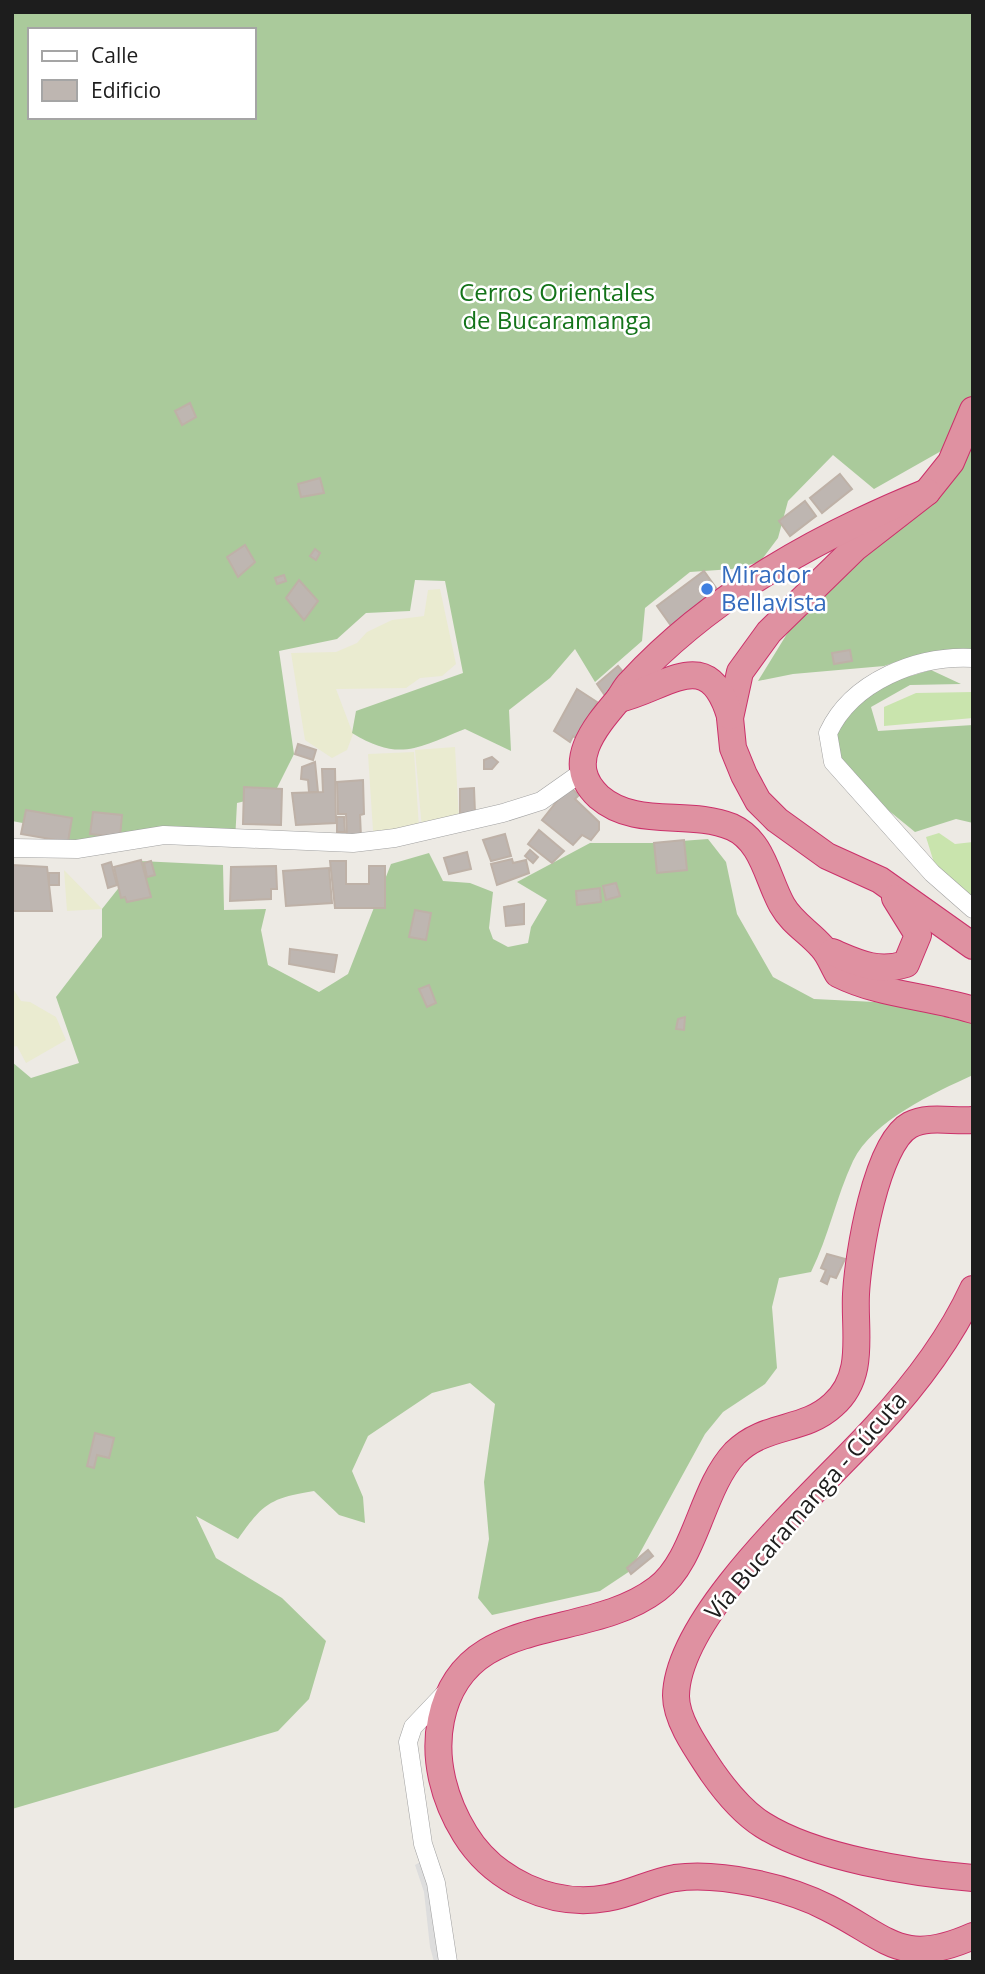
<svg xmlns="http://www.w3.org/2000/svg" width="985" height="1974" font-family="'Open Sans',sans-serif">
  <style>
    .farmland { fill: #eaebd0 }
    .grass { fill: #c9e4ad }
    .forest { fill: #aaca9b; fill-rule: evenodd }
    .parking { fill: #ddd }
    .building { fill: #beb6b1; stroke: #beb1a7; stroke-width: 2 }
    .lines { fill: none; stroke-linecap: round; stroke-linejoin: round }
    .minor-casing { stroke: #a1a1a1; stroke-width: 19 }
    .highway-casing { stroke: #cb316a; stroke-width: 28 }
    .minor { stroke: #fff; stroke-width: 18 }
    .highway { stroke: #df91a1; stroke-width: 26 }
    .shop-dot { fill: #3f7fe0; stroke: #fff; stroke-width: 2.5 }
    .labels { text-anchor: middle; stroke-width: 5; stroke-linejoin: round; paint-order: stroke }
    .park-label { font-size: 24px; fill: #137319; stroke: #fff }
    .shop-label { font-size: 24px; fill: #366cbe; stroke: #fff; text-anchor: start }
    .street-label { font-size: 24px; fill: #1d1d1d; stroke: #fff }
  </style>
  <rect width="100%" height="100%" fill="#edeae4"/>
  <!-- farmland -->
  <g class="farmland">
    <polygon points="440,589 456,664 442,676 420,678 406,688 336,689 353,734 347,750 332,758 305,740 291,653 336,652 357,643 367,632 392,620 424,616 428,590"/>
    <polygon points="455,747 459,820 422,829 415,750"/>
    <polygon points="414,752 419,827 373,831 368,754"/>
    <polygon points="64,870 102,909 67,911"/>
    <polygon points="12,987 21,1001 30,1002 56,1017 66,1040 26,1063 17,1046 12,1047"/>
  </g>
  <!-- grass -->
  <g class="grass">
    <polygon points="973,692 973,718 884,726 884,707 916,693"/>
    <polygon points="939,833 955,844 973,842 973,909 940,882 926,837"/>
  </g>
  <!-- forest -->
  <g class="forest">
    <path d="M12,12h961v421l-99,56 -41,-34 -45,46 -10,37 -18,24 -28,7 -42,3 -45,36 -3,33 -47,41 -20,-33 -25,29 -41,32 2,41 -46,-22c-48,19 -65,33 -113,4l4,-22 107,-38 -18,-92 -30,-1 -5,31 -44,2 -29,26 -58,12 15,103 -20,40 -37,9 -2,38 -97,-8 -79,22 -10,-27 -37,-7zM30,30h224v87h-224z"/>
    <polygon points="973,439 973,660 920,654 884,666 793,674 758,681 809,598"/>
    <polygon points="931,670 961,684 910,685 871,707 878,731 973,725 973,823 956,819 915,832 877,801 825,744 837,719 843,696"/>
    <path d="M708,839l18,23 11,52 36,63 41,22 61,3 54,9 44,12v52c-39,18 -100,45 -120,86 -17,36 -24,75 -42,111l-32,6 -7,29 5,61 -12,16 -42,28 -18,22 -75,137 -30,20 -108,24 -14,-17 11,-59 -5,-57 11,-78 -25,-21 -38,10 -64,43 -16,35 11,26 2,26 -26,-8 -25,-24c-43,7 -51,12 -76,48l-42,-23 20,42 66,40 44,43 -17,58 -31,32 -266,78v-747l19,16 48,-15 -23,-66 46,-60v-28l38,-48 83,4 1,45 42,-1 -5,21 7,35 51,27 29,-18 43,-110 38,-11 14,28 27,2 23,9 -4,36 4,11 15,8 20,-4 3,-16 16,-27 -30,-18 73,-39h64z"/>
  </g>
  <!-- parking -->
  <polygon class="parking" points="428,1858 448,1962 434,1962 430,1947 424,1892 415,1865"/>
  <!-- building -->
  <g class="building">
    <polygon points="190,403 196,417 182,425 175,411"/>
    <polygon points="840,474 852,489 822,513 810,498"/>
    <polygon points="320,478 324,493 301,497 298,484"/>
    <polygon points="805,501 816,516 790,536 779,521"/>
    <polygon points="245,545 255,562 238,577 227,557"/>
    <polygon points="315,549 320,553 316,560 310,556"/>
    <polygon points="704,571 719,592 672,627 657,606"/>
    <polygon points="284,575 286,581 277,584 275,578"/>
    <polygon points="299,580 318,601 304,620 286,598"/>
    <polygon points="850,650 852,661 834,664 832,653"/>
    <polygon points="618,666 628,678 606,697 597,684"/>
    <polygon points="577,689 597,702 577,739 573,736 570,742 554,731"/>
    <polygon points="298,744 316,750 313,760 295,754"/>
    <polygon points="492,757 498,762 492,769 484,769 484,760"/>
    <polygon points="315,762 318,792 309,792 308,780 301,779 302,767"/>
    <polygon points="322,769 335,769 336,823 296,825 292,793 323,792"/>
    <polygon points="363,780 364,814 360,815 361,837 347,838 346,814 338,814 337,782"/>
    <polygon points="569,786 579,795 575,799 599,822 599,830 591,840 582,835 573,845 542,820"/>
    <polygon points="244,787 282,789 281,825 243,824"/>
    <polygon points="474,788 475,813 460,813 460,789"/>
    <polygon points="26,810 72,818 68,842 21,834"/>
    <polygon points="93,812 122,815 120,837 90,834"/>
    <polygon points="337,817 344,817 345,832 337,832"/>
    <polygon points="539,830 564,851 552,863 528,844"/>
    <polygon points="505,834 511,856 491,861 483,840"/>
    <polygon points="684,840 687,870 657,873 654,843"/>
    <polygon points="530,850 538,857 533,863 525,856"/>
    <polygon points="467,852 471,869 449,874 444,858"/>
    <polygon points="512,859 513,863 526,860 529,873 497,885 491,864"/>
    <polygon points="141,860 151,897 127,902 125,897 121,898 114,867"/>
    <polygon points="151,861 155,875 147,877 144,863"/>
    <polygon points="330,861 346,861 346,884 369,884 369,866 385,866 385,908 335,908"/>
    <polygon points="111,862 117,885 108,888 102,865"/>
    <polygon points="12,865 47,867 52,911 12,911"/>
    <polygon points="276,866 277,889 271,889 271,899 230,901 231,867"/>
    <polygon points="329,868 332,903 286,906 283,871"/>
    <rect x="49" y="873" width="10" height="12"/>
    <polygon points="616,883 620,896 606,900 603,886"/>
    <polygon points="600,888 601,902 577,905 576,891"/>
    <polygon points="524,904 524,924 506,926 504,907"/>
    <polygon points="415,910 431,913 426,940 409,937"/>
    <polygon points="290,949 337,955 334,972 289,964"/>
    <polygon points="429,985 436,1003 427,1007 419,989"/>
    <polygon points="685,1017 684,1030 676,1029 678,1019"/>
    <polygon points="827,1254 845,1259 836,1278 830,1276 827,1284 821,1281 826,1270 821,1268"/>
    <polygon points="95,1433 114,1438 109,1458 97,1455 94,1468 87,1466"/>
    <polygon points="648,1550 653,1556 631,1574 627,1568"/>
  </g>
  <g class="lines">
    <!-- minor casing -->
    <g class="minor-casing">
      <g id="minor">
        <path d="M973,658c-55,-3 -121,23 -145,75l5,29 99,111 41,36"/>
        <polyline points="12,848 77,849 164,835 353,843 395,838 503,813 541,801 585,770"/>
        <polyline points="448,1962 436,1883 423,1844 408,1742 413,1727 449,1689"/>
      </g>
    </g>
    <!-- highway casing -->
    <g class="highway-casing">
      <g id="highway">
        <polyline points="973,410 951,462 927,492 855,548 769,632 740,672 730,718 733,748 744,775 758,801 777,820 827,856 880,880 973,946"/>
        <path d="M927,492c-109,44 -217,104 -297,191 -5,5 -8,12 -12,17 -23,27 -55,64 -19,97 37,32 90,12 133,30 31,14 35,51 50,78 10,18 27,27 40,42 7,7 11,19 16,27 42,21 90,22 135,36"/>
        <path d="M619,699c48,-11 89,-56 111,17"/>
        <path d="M832,952c26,11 45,21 74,12l12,-29 -23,-37"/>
        <path d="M973,1120c-20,2 -44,-5 -63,5 -34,18 -52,131 -54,169 -2,39 10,82 -23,111 -29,27 -68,18 -98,48 -34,36 -39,107 -78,136 -71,54 -194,21 -216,131 -8,39 3,80 24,114 29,47 87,74 142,64 24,-4 44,-16 68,-20 45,-6 113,9 153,30 60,30 73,60 145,28"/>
        <path d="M973,1289c-24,52 -58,96 -97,138 -55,61 -199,186 -200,269 0,25 23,56 36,76 14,20 30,40 51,53 52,33 149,48 210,53"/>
      </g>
    </g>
    <!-- minor -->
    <use href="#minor" class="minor"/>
    <!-- highway -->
    <use href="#highway" class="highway"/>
  </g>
  <!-- markers -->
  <circle class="shop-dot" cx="707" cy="589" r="7"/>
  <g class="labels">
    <!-- park labels -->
    <g class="park-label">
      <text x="557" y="301">Cerros Orientales<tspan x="557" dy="28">de Bucaramanga</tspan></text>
    </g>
    <!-- shop labels -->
    <g class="shop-label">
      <text x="721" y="583">Mirador<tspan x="721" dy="28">Bellavista</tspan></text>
    </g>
    <!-- street labels -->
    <g class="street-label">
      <text transform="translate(806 1506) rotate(-49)" y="8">Vía Bucaramanga - Cúcuta</text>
    </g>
  </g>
  <!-- border -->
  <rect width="985" height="1974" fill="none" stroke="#1d1d1d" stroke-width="28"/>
  <!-- legend -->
  <rect x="28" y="28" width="228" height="91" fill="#ffffff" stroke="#a5a5a5" stroke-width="2"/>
  <rect x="42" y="51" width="35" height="10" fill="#ffffff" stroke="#a5a5a5" stroke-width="2"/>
  <text x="91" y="63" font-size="21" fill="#1d1d1d">Calle</text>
  <rect x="42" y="80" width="35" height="21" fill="#beb6b1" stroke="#a5a5a5" stroke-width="2"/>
  <text x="91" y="98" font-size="21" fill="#1d1d1d">Edificio</text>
</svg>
